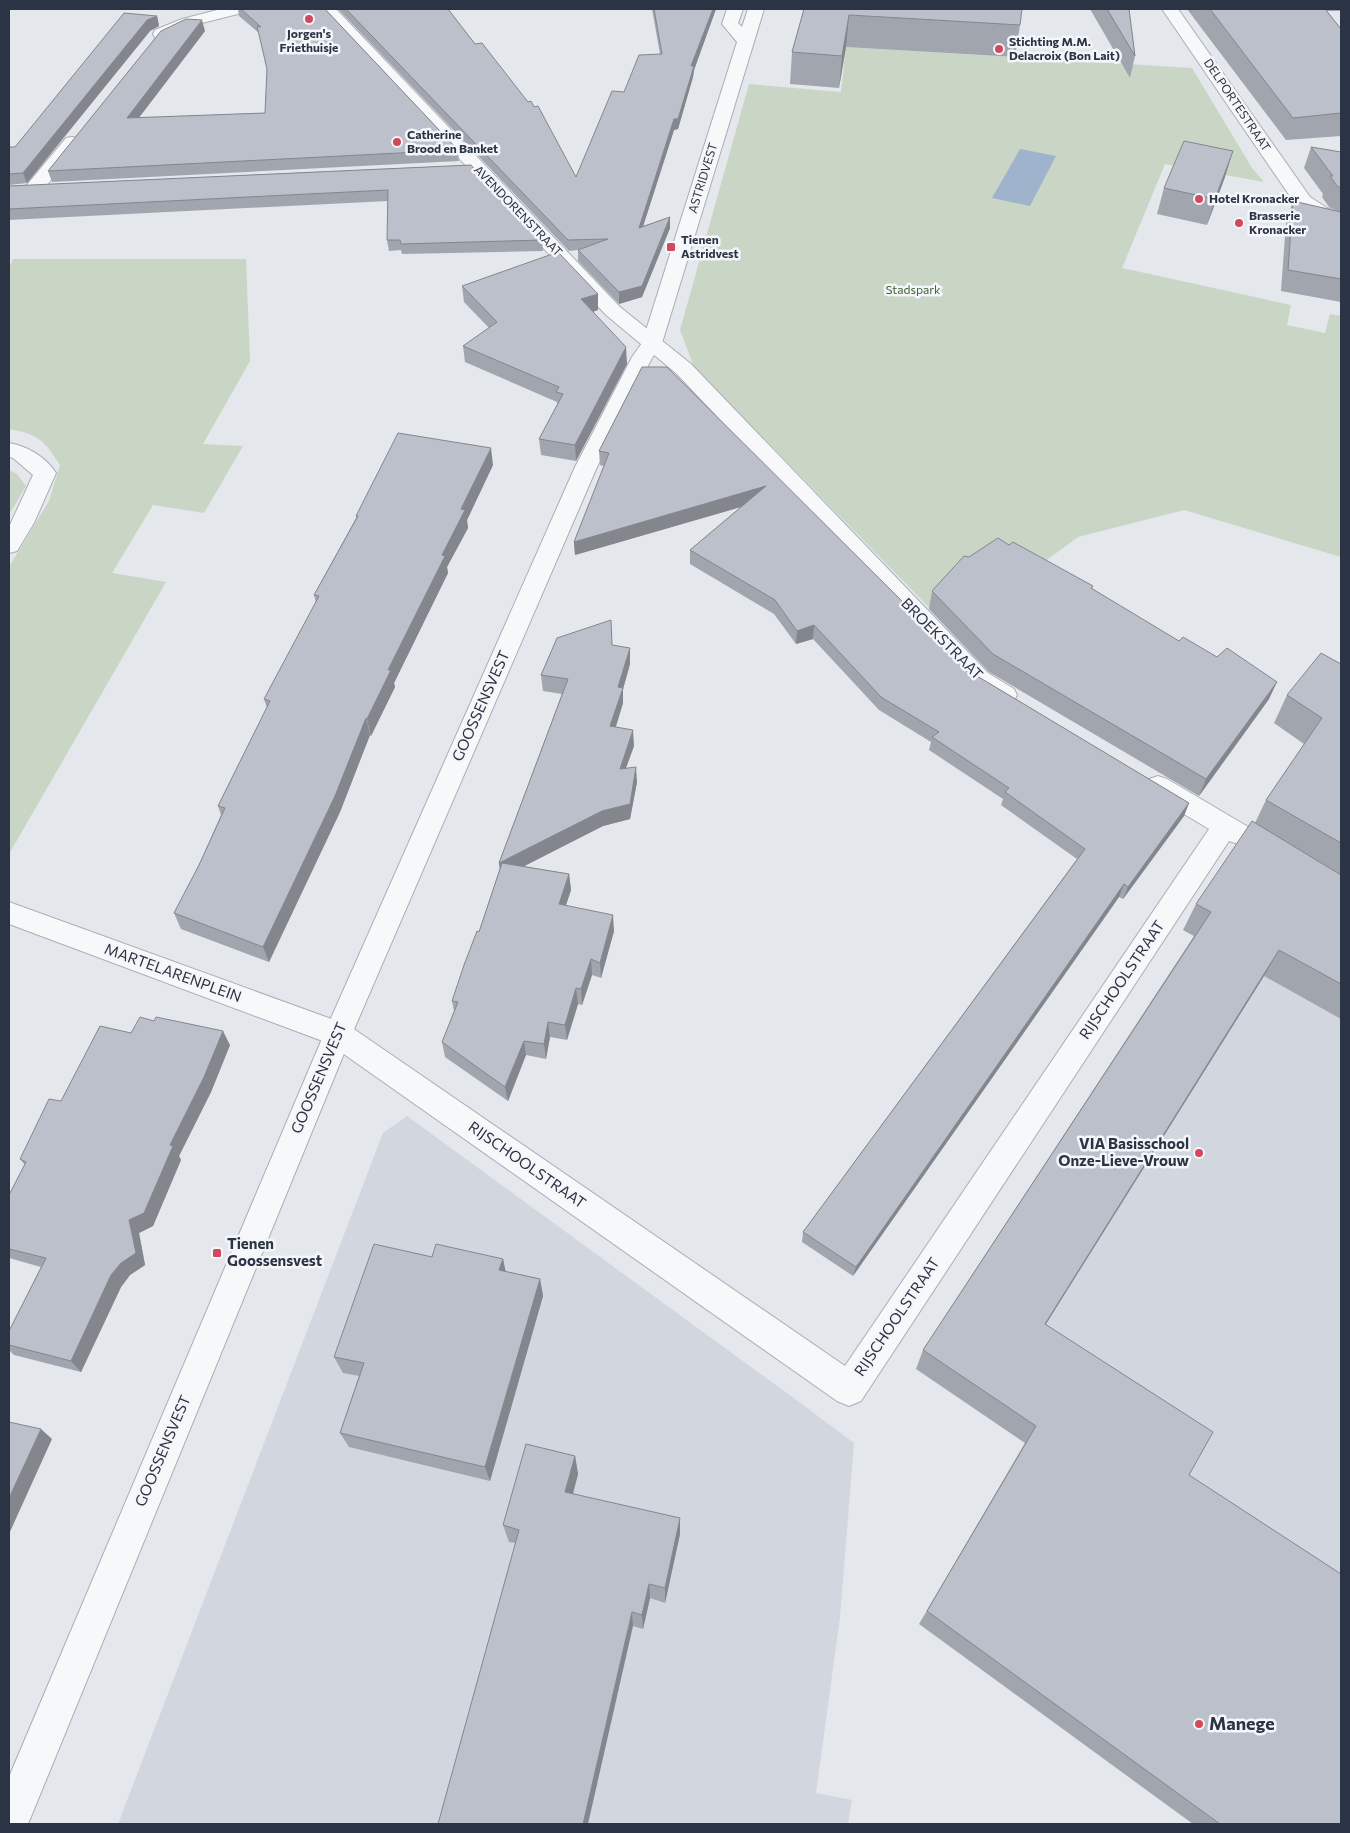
<svg xmlns="http://www.w3.org/2000/svg" width="1350" height="1833" font-family="Commissioner,sans-serif">
  <style>
    .built { fill: #d2d6de }
    .green { fill: #c9d6c5 }
    .water { fill: #9fb4cc }
    .lines { fill: none; stroke-linecap: round; stroke-linejoin: round }
    .minor-casing { stroke: #a9aeb7; stroke-width: 2 }
    .tertiary-casing { stroke: #a9aeb7; stroke-width: 2 }
    .minor { fill: #f7f8fa; fill-rule: evenodd }
    .tertiary { fill: #f7f8fa; fill-rule: evenodd }
    .wall { fill: #a1a5ae }
    .shaded-wall { fill: #83868d }
    .building { fill: #bbc0ca; stroke: #83868d }
    .poi-dot { fill: #d1495b; stroke: #f4f6f9; stroke-width: 2 }
    .labels { text-anchor: middle; stroke-width: 5; stroke-linejoin: round; paint-order: stroke }
    .far-poi-label { font-size: 12px; font-weight: bold; fill: #2b3445; stroke: #f4f6f9; text-anchor: start }
    .far-street-label { font-size: 12px; fill: #2b3445; stroke: #f4f6f9 }
    .far-park-label { font-size: 12px; fill: #3f6138; stroke: #f4f6f9 }
    .street-label { font-size: 15px; fill: #2b3445; stroke: #f4f6f9 }
    .poi-label { font-size: 15px; font-weight: bold; fill: #2b3445; stroke: #f4f6f9; text-anchor: end }
    .near-poi-label { font-size: 18px; font-weight: bold; fill: #2b3445; stroke: #f4f6f9; text-anchor: start }
  </style>
  <rect width="100%" height="100%" fill="#e4e7ec"/>
  <!-- built -->
  <g class="built">
    <polygon points="1227,866 1341,920 1341,1601 916,1369 1197,938 1183,930"/>
    <polygon points="407,1116 795,1399 854,1443 840,1617 816,1793 852,1800 848,1824 118,1824 383,1133"/>
  </g>
  <!-- green -->
  <g class="green">
    <polygon points="846,47 1192,68 1252,168 1264,182 1165,164 1122,268 1291,305 1287,325 1325,333 1330,314 1341,316 1341,557 1184,510 1078,537 1040,565 955,634 694,367 680,330 749,84 841,92"/>
    <path d="M13,259h233l4,102 -47,83 40,2 -39,67 -51,-8 -41,68 54,9 -157,272v-287l40,-66 11,-36c-16,-25 -22,-31 -51,-36v-161z"/>
    <polygon points="9,470 17,474 26,486 9,515"/>
  </g>
  <!-- water -->
  <polygon class="water" points="1020,149 1056,156 1030,206 992,198"/>
  <g class="lines">
    <!-- minor casing -->
    <g class="minor-casing">
      <g id="minor">
        <polygon points="221,9 248,9 246,12 194,25 167,38 155,38 153,34 155,30 182,19"/>
        <path d="M319,9h17l284,298 71,57 297,309 26,16 3,6 -3,6c-17,5 -30,-7 -44,-16l-293,-311 -71,-59z"/>
        <polygon points="1162,9 1178,9 1310,197 1327,208 1341,214 1341,227 1313,216 1296,205"/>
        <polygon points="72,137 78,138 81,142 78,146 40,194 33,196 26,194 24,190 26,186 66,138"/>
        <path d="M9,443c18,3 37,14 47,30l-22,50 -17,28 -8,2v-26l24,-52 -20,-17 -4,-1z"/>
        <polygon points="1158,776 1167,779 1250,828 1254,835 1250,842 1241,845 1229,841 861,1401 849,1406 837,1401 328,1043 9,924 9,902 348,1025 845,1366 1209,829 1149,793 1145,786 1149,779"/>
      </g>
    </g>
    <!-- tertiary casing -->
    <g class="tertiary-casing">
      <polygon id="tertiary" points="727,9 743,9 738,23 742,27 748,9 764,9 662,343 652,358 597,467 352,1034 28,1824 9,1824 9,1777 324,1034 575,467 632,357 642,343 737,42 722,24"/>
    </g>
    <!-- minor -->
    <use href="#minor" class="minor"/>
    <!-- tertiary -->
    <use href="#tertiary" class="tertiary"/>
  </g>
  <!-- wall -->
  <g class="wall">
    <polygon points="238,9 325,9 458,150 459,161 52,182 48,171 205,31 139,118 265,113 267,69 259,33 239,16"/>
    <polygon points="338,9 448,9 475,44 528,102 534,107 576,177 624,92 660,54 652,9 716,9 694,70 693,77 678,129 674,130 643,226 670,217 670,228 642,297 619,304 578,261 578,250 569,251"/>
    <polygon points="804,9 1020,25 1015,57 846,47 839,88 790,84 792,52"/>
    <polygon points="1090,9 1135,9 1129,9 1135,56 1130,78"/>
    <polygon points="1187,9 1341,9 1341,11 1327,11 1341,29 1341,136 1286,140"/>
    <polygon points="157,16 159,26 150,31 27,183 9,185 9,147 15,147"/>
    <polygon points="1311,147 1341,152 1341,302 1281,291 1286,222 1293,201 1337,211 1329,207 1322,197 1323,194 1304,168"/>
    <polygon points="471,165 542,240 543,251 402,254 401,250 389,251 387,240 388,201 9,220 9,186"/>
    <polygon points="1225,177 1207,225 1157,214 1164,188"/>
    <polygon points="462,286 598,294 598,310 593,312 627,364 576,461 541,455 539,439 557,405 557,402 465,362 463,346 489,328 464,302"/>
    <polygon points="642,367 972,673 1189,803 1184,816 1123,899 1119,897 853,1276 802,1242 803,1232 1077,859 1001,805 1003,799 929,750 931,742 879,710 813,639 796,644 774,614 690,564 690,550 741,507 575,555 574,542 604,466 600,465 599,451"/>
    <polygon points="493,465 467,520 468,528 447,567 448,573 394,683 395,687 371,736 370,735 340,812 269,962 181,929 174,913 199,865 221,815 218,806 267,708 264,699 316,603 314,595 356,518 356,516"/>
    <polygon points="1009,545 1093,586 1092,589 1269,699 1199,796 989,672 929,609 932,591"/>
    <polygon points="612,646 630,648 630,664 623,689 623,703 616,727 634,746 626,768 637,782 630,819 603,826 523,866 569,874 571,890 566,905 614,931 601,978 592,975 582,1005 578,1004 567,1040 550,1037 546,1059 526,1055 508,1101 445,1057 442,1042 454,1011 452,1001 479,932 500,868 499,863 562,694 543,691 541,675"/>
    <polygon points="1341,664 1341,1019 1264,976 1046,1324 1189,1475 1341,1824 1193,1824 919,1624 1025,1443 916,1369 923,1350 1194,936 1183,930 1196,904 1255,823 1266,800 1304,744 1274,723 1287,695"/>
    <polygon points="131,1033 230,1045 211,1092 179,1156 181,1160 153,1226 139,1233 145,1265 130,1275 121,1287 81,1372 14,1355 9,1350 9,1331 41,1267 9,1258 9,1195 25,1165 20,1159 61,1101"/>
    <polygon points="432,1257 503,1259 505,1271 540,1279 543,1296 490,1481 349,1447 340,1433 359,1376 343,1373 334,1357"/>
    <polygon points="575,1456 578,1474 573,1493 680,1534 665,1603 650,1598 643,1629 633,1626 516,1543 509,1542 503,1525"/>
  </g>
  <!-- shaded-wall -->
  <g class="shaded-wall">
    <polygon points="713,9 716,9 694,70 693,77 678,129 674,130 639,239 639,228 691,66"/>
    <polygon points="849,15 846,47 839,88 842,56"/>
    <polygon points="157,16 159,26 150,31 27,183 23,173 147,20"/>
    <polygon points="202,20 205,31 130,129 127,118"/>
    <polygon points="1233,151 1225,177 1207,225 1215,199"/>
    <polygon points="670,217 670,228 642,297 619,304 619,292"/>
    <polygon points="598,294 598,310 582,315 581,299"/>
    <polygon points="626,347 627,364 576,461 575,445"/>
    <polygon points="491,448 493,465 467,520 468,528 447,567 448,573 394,683 395,687 371,736 367,719 388,670 442,555 461,509"/>
    <polygon points="766,486 765,500 575,555 574,542"/>
    <polygon points="814,625 813,639 796,644 797,631"/>
    <polygon points="630,648 630,664 623,689 623,703 611,741 610,726 618,687"/>
    <polygon points="1277,682 1269,699 1199,796 1206,779"/>
    <polygon points="366,718 370,735 340,812 269,962 263,947"/>
    <polygon points="633,730 634,746 620,784 620,769"/>
    <polygon points="636,767 637,782 630,819 603,826 501,878 499,863 602,811"/>
    <polygon points="1189,803 1184,816 1123,899 1128,887"/>
    <polygon points="569,874 571,890 561,920 559,904"/>
    <polygon points="1124,884 1119,897 853,1276 856,1267"/>
    <polygon points="613,915 614,931 601,978 600,963"/>
    <polygon points="1279,950 1264,976 1034,1343 1045,1324"/>
    <polygon points="591,959 592,975 582,1005 581,989"/>
    <polygon points="576,988 578,1004 567,1040 565,1025"/>
    <polygon points="548,1022 550,1037 546,1059 544,1044"/>
    <polygon points="223,1031 230,1045 211,1092 179,1156 181,1160 153,1226 139,1233 145,1265 130,1275 121,1287 81,1372 71,1361 111,1275 121,1263 129,1220 170,1145"/>
    <polygon points="524,1041 526,1055 508,1101 505,1087"/>
    <polygon points="503,1259 507,1277 499,1270"/>
    <polygon points="540,1279 543,1296 490,1481 485,1467"/>
    <polygon points="41,1429 52,1439 9,1534 9,1498"/>
    <polygon points="575,1456 578,1474 569,1509 565,1492"/>
    <polygon points="680,1518 680,1534 665,1603 665,1588"/>
    <polygon points="649,1584 650,1598 643,1629 642,1615"/>
    <polygon points="632,1612 633,1626 588,1824 583,1824"/>
  </g>
  <!-- building -->
  <g class="building">
    <polygon points="241,9 325,9 458,150 48,171 161,31 186,19 202,20 127,118 265,113 267,69 257,26 261,27"/>
    <polygon points="346,9 448,9 475,44 482,43 528,102 531,101 534,107 538,106 576,177 612,91 624,92 639,55 662,54 654,9 713,9 691,66 694,66 678,119 674,119 639,228 670,217 642,286 619,292 578,250 608,239 568,240"/>
    <polygon points="804,9 1022,9 1020,25 849,15 842,56 792,52"/>
    <polygon points="1107,9 1129,9 1135,56"/>
    <polygon points="1210,9 1325,9 1341,29 1341,113 1293,118"/>
    <polygon points="124,13 157,16 147,20 23,173 9,174 9,147 15,147"/>
    <polygon points="1184,141 1233,151 1215,199 1164,188"/>
    <polygon points="1311,147 1341,152 1341,188 1337,186 1330,176 1333,176"/>
    <polygon points="471,165 542,240 401,244 400,240 387,240 388,190 9,209 9,186"/>
    <polygon points="1293,201 1341,212 1341,279 1288,270"/>
    <polygon points="558,252 598,294 581,299 626,347 575,445 539,439 563,394 556,392 559,387 463,346 497,322 462,286"/>
    <polygon points="642,367 667,367 915,614 972,673 1189,803 1128,887 1124,884 856,1267 803,1232 1085,849 1005,792 1009,788 932,737 939,732 881,697 814,625 797,631 775,600 690,550 766,486 574,542 609,453 599,451"/>
    <polygon points="398,433 491,448 461,509 465,510 442,555 445,556 388,670 391,670 367,719 366,718 335,796 263,947 174,913 199,865 225,808 218,806 270,701 264,699 319,596 314,595 358,516 356,516"/>
    <polygon points="998,538 1009,545 1013,542 1093,586 1091,588 1179,641 1183,637 1217,657 1227,648 1277,682 1206,779 993,654 932,591 964,556 969,557"/>
    <polygon points="611,620 612,645 630,648 618,687 623,688 610,726 633,730 620,769 636,767 630,804 602,811 499,863 568,679 541,675 557,638"/>
    <polygon points="1321,653 1341,664 1341,843 1266,800 1322,718 1287,695"/>
    <polygon points="1252,821 1341,875 1341,984 1279,950 1045,1324 1213,1432 1189,1475 1341,1574 1341,1824 1220,1824 927,1611 1036,1426 923,1350 1211,912 1196,904"/>
    <polygon points="502,863 569,874 559,904 613,915 600,963 591,959 581,989 576,988 565,1025 548,1022 544,1044 524,1041 505,1087 442,1042 458,1002 452,1001 464,965 477,931 479,932"/>
    <polygon points="140,1017 154,1021 156,1017 223,1031 204,1077 170,1145 173,1146 144,1213 129,1220 136,1253 121,1263 111,1275 71,1361 9,1345 9,1331 46,1258 9,1249 9,1195 26,1162 20,1159 49,1099 61,1101 100,1026 131,1033"/>
    <polygon points="374,1244 432,1257 436,1244 503,1259 499,1270 540,1279 485,1467 340,1433 364,1363 334,1357"/>
    <polygon points="9,1422 41,1429 9,1498"/>
    <polygon points="526,1444 575,1456 565,1492 680,1518 665,1588 649,1584 642,1615 632,1612 583,1824 438,1824 519,1530 503,1525"/>
  </g>
  <!-- markers -->
  <g class="poi-dot">
    <circle cx="309" cy="19" r="5"/>
    <circle cx="999" cy="49" r="5"/>
    <circle cx="397" cy="142" r="5"/>
    <circle cx="1199" cy="199" r="5"/>
    <circle cx="1239" cy="223" r="5"/>
    <rect x="666" y="242" width="10" height="10" rx="2.5"/>
    <circle cx="1199" cy="1153" r="5"/>
    <rect x="212" y="1248" width="10" height="10" rx="2.5"/>
    <circle cx="1199" cy="1724" r="5"/>
  </g>
  <g class="labels">
    <!-- far-poi labels -->
    <g class="far-poi-label">
      <text x="309" y="38" text-anchor="middle">Jorgen's<tspan x="309" dy="14">Friethuisje</tspan></text>
      <text x="1009" y="46">Stichting M.M.<tspan x="1009" dy="14">Delacroix (Bon Lait)</tspan></text>
      <text x="407" y="139">Catherine<tspan x="407" dy="14">Brood en Banket</tspan></text>
      <text x="1209" y="203">Hotel Kronacker</text>
      <text x="1249" y="220">Brasserie<tspan x="1249" dy="14">Kronacker</tspan></text>
      <text x="681" y="244">Tienen<tspan x="681" dy="14">Astridvest</tspan></text>
    </g>
    <!-- far-street labels -->
    <g class="far-street-label">
      <text transform="translate(1237 105) rotate(56)" y="4">DELPORTESTRAAT</text>
      <text transform="translate(703 178) rotate(-73)" y="4">ASTRIDVEST</text>
      <text transform="translate(518 211) rotate(46)" y="4">AVENDORENSTRAAT</text>
    </g>
    <!-- far-park labels -->
    <g class="far-park-label">
      <text x="913" y="294">Stadspark</text>
    </g>
    <!-- street labels -->
    <g class="street-label">
      <text transform="translate(942 639) rotate(45)" y="5">BROEKSTRAAT</text>
      <text transform="translate(481 706) rotate(-66)" y="5">GOOSSENSVEST</text>
      <text transform="translate(173 973) rotate(20)" y="5">MARTELARENPLEIN</text>
      <text transform="translate(1122 980) rotate(-56)" y="5">RIJSCHOOLSTRAAT</text>
      <text transform="translate(319 1078) rotate(-67)" y="5">GOOSSENSVEST</text>
      <text transform="translate(527 1165) rotate(35)" y="5">RIJSCHOOLSTRAAT</text>
      <text transform="translate(897 1317) rotate(-56)" y="5">RIJSCHOOLSTRAAT</text>
      <text transform="translate(163 1451) rotate(-67)" y="5">GOOSSENSVEST</text>
    </g>
    <!-- poi labels -->
    <g class="poi-label">
      <text x="1189" y="1149">VIA Basisschool<tspan x="1189" dy="17">Onze-Lieve-Vrouw</tspan></text>
      <text x="227" y="1249" text-anchor="start">Tienen<tspan x="227" dy="17">Goossensvest</tspan></text>
    </g>
    <!-- near-poi labels -->
    <g class="near-poi-label">
      <text x="1209" y="1730">Manege</text>
    </g>
  </g>
  <!-- border -->
  <rect width="1350" height="1833" fill="none" stroke="#2b3445" stroke-width="20"/>
</svg>
